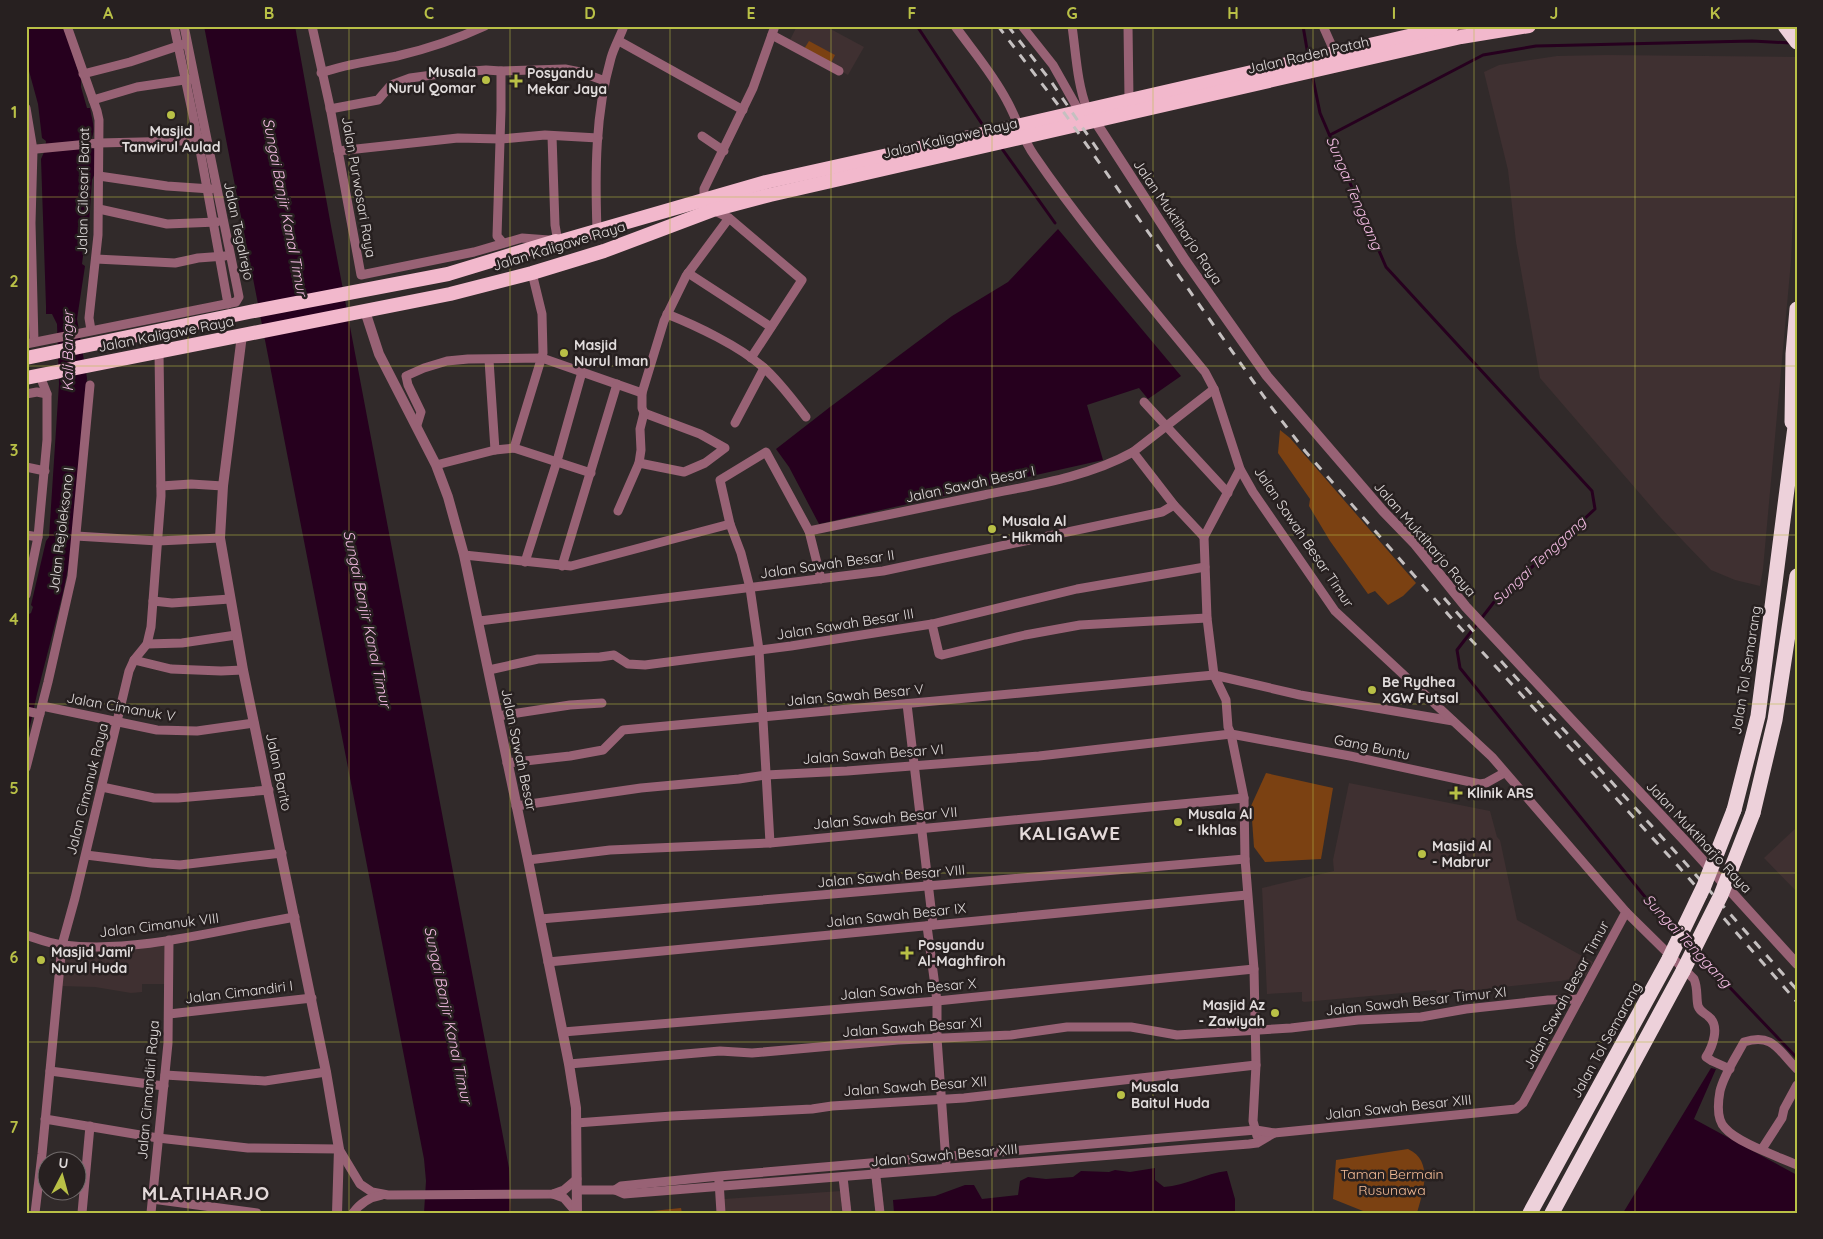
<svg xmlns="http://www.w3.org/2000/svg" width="1823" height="1239" font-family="Quicksand,sans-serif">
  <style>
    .built { fill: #3f3031 }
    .green { fill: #7b4112 }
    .water { fill: #26001e }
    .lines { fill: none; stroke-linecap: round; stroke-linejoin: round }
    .stream { stroke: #26001e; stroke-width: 3 }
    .minor { stroke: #986275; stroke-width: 9 }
    .tertiary { stroke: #986275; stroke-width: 10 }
    .trunk { stroke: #f2b8cc; stroke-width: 14 }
    .motorway { stroke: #edd1da; stroke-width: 15 }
    .rail { stroke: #c5c0c0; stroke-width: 3; stroke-dasharray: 9 9; stroke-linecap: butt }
    .motorway-bridge { stroke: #edd1da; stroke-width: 15 }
    .grid { fill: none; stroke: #b9c046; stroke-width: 1; stroke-opacity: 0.55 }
    .poi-dot { fill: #b9c046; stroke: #272020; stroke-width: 2 }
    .labels { text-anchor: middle; stroke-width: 5; stroke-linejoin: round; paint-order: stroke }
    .street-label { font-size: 14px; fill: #e1dcdc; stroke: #272020 }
    .poi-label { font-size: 14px; font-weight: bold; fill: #e1dcdc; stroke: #272020; text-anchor: start }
    .park-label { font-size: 14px; fill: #f4bb96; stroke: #272020 }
    .water-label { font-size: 15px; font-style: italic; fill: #f5bde4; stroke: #272020 }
    .district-label { font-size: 19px; font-weight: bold; letter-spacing: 1px; fill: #e3d9d9; stroke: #272020 }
    .neatline { fill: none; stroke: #b9c046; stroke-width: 2 }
    .grid-label { font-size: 16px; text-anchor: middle; font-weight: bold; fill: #b9c046 }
  </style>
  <rect width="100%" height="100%" fill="#312a2a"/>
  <!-- built -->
  <g class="built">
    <polygon points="797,26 825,26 864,47 848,75 789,42"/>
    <polygon points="1606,55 1797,57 1797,132 1791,261 1763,569 1760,586 1735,580 1711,570 1661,518 1540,378 1516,242 1508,170 1484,72 1499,65 1557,56"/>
    <polygon points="1349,783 1490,811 1497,837 1500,840 1517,920 1593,962 1586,976 1560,981 1466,991 1437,993 1436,990 1304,1002 1302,1001 1302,992 1267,994 1262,888 1334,871 1333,860"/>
    <polygon points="1797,827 1797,892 1764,858"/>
    <polygon points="165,944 166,984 142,984 142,992 131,993 95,987 60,986 63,949"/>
    <polygon points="841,1191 842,1213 725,1213 724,1199"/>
  </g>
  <!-- green -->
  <g class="green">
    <polygon points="809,41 835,55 831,63 804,49"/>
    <polygon points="1280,430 1290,438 1416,583 1403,596 1388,605 1375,591 1368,594 1330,541 1309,506 1310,499 1278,453"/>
    <polygon points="1266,773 1333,788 1321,859 1265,862 1254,847 1251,806"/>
    <path d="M1408,1149c26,12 15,43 9,64h-49l-35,-14 3,-39z"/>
    <polygon points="681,1208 682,1213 633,1213"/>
  </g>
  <!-- water -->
  <g class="water">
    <path d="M26,26h38l17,54v7l6,21h3c1,8 5,18 3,26 -1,5 -3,6 -3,12l5,4v23l-3,7 -5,71 -4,5 -1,8 3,2 -8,53 10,59 -11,152 -13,63 -26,101 -11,50v-120l3,-10 2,-1 2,-6 -2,-2 15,-64 3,-4 10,-153 -2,-60 -5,-10h-6v-8l-5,-147 4,-9 1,-9 -4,-3 -4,-34 -12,-44z"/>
    <polygon points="204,26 295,26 331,226 509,1168 511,1213 424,1213 426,1181 424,1159"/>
    <polygon points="1058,229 1181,376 1148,399 1139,388 1087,405 1103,460 819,524 789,467 776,449 830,407 952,316 1008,282"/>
    <polygon points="1711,1068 1716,1069 1694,1119 1797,1175 1797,1213 1623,1213"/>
    <path d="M1155,1168v12l9,7c22,-1 41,-14 63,-16l8,28v14h-341l-1,-13 42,-4 30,-11h9l8,14 36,-4 2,-14 8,-4 18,2 27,-2 8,-6 28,1 6,-2 15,2z"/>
  </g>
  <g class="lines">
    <!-- stream -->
    <g class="stream">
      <polyline points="917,26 986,130"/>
      <polyline points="1303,26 1308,55"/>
      <polyline points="1312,74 1320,113 1386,267 1592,491 1595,509 1494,602 1457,650 1460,668 1658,913 1677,933"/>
      <polyline points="1330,135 1483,55 1536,46 1752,41 1791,43"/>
      <polyline points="1000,146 1055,223"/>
      <polyline points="1697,953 1797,1058"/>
    </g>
    <!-- minor -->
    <g class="minor">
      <polyline points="67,26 97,111 99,120 98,235 89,318 91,330"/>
      <polyline points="174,26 198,139 228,304"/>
      <polyline points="312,26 330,107 361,275 474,252 522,238 549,240"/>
      <polyline points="1022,26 1053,65 1079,111"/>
      <path d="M1072,26c4,28 5,57 15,83"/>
      <polyline points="1128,26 1129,99"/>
      <polyline points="1323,26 1335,53"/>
      <polyline points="772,35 839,71"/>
      <polyline points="1461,37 1461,26"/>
      <polyline points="619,41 743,110"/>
      <polyline points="501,71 501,110 497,236 503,243"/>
      <path d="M321,73c25,-9 51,-12 76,-17 30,-7 60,-17 88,-30"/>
      <polyline points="83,74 130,62 184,44"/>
      <polyline points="93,100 137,87 191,79"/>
      <polyline points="330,107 330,109 378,100 391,85 410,78 447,73 486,70 501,71 565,69 580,72 605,81"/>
      <polyline points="26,108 33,150 31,223 34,342"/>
      <polyline points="552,136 555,225 558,242"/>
      <polyline points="702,136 724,151"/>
      <polyline points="26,150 99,143 182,141 203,138"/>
      <polyline points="338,151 458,138 501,139 545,135 598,138"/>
      <polyline points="99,176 167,186 211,189"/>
      <polyline points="99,209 167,224 217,222"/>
      <polyline points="729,218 802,280 751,358"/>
      <path d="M597,230c-2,-57 -2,-116 14,-172 3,-11 9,-21 13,-32"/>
      <polyline points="96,259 175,263 198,258 225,256"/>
      <polyline points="688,273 771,327"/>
      <path d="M667,314c30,12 72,32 96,53 16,14 30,33 43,50"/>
      <polyline points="26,344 236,302 239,297 184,26"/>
      <polyline points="489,360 495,450"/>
      <polyline points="26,394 37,392 47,394"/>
      <polyline points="1144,402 1228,493"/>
      <polyline points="735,423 764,368"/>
      <polyline points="417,425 421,412 408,385 406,376 424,368 447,361 468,359 542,358 642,393"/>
      <polyline points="514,448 543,353 542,314 532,273"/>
      <polyline points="1133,452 1174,505 1204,537"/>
      <polyline points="639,463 684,472 705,463 725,448 700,434 644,413 642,408 642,393 664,321 686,276 729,218 713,210 704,199 704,189 753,88 775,26"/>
      <polyline points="436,465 495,450 514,448 591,473"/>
      <polyline points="26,467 45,471"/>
      <polyline points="1240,469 1204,537 1207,618 1214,675 1226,700 1228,727 1231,734 1244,798 1245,859 1254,969 1256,1065 1253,1121 1257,1136"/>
      <polyline points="161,486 191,484 223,486"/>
      <polyline points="618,511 639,463 641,450 640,429 644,413"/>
      <path d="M809,531c58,-12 117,-24 175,-36 50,-10 104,-18 149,-43l81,-63"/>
      <polyline points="26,535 38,537"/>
      <polyline points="76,536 158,541 220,538"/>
      <polyline points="464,555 571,566 730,524"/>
      <polyline points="525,562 557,461 582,372"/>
      <polyline points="562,566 617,384"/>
      <polyline points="26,595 38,537 47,440 47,394 40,376"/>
      <polyline points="153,601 172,603 230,599"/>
      <polyline points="479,621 883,571 1162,512 1174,505"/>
      <polyline points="932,624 939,654 942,655 1025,635 1080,625 1207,618"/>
      <polyline points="147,644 182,643 236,635"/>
      <polyline points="134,660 171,669 221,671 243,670"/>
      <polyline points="489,670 538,659 600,657 614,655 628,664 645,665 791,646 932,624 1077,589 1205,567"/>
      <polyline points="907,704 933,925"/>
      <polyline points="42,706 157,730 197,731 254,723"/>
      <polyline points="26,711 40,714"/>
      <polyline points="498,716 570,705 602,703"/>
      <polyline points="507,763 570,756 603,750 623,730 1214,675 1300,695 1453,721"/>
      <polyline points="26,768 48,682 72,576 90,385"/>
      <polyline points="102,787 154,798 178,798 269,790"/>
      <polyline points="516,806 641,788 739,779 766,775 847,771 1039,756 1231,734 1350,756 1480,784 1486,783 1504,773"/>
      <polyline points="770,843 759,650 750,588 741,553 730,524 720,480 766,452 809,531 821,579"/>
      <polyline points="86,855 151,863 180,865 282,853"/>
      <polyline points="528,860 610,850 770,843 1244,798"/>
      <path d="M1626,912l68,67c4,9 2,18 4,27 2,6 7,7 11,11 11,9 4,29 -3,40l6,4 18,8"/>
      <polyline points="540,919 1245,859"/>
      <polyline points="927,926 937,1001 937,1038 946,1162"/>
      <path d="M26,935c12,4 25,9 37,10 74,9 159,-16 232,-28"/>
      <polyline points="548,962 1247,895"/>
      <polyline points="169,1014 312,998"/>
      <polyline points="563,1032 937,1001 1254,969"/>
      <polyline points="569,1064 720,1051 752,1053 898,1040 1011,1035 1067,1027 1131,1027 1177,1035 1291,1028 1358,1020 1421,1017 1466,1009 1548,1000 1579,999"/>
      <path d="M1797,1069c-19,-19 -24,-36 -53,-27 -8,15 -20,32 -24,49 -2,11 -4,28 5,37 13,15 52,28 72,37"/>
      <polyline points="50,1071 164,1086"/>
      <polyline points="165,1075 265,1081 326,1072"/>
      <polyline points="45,1119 158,1138 248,1148 339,1149 360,1184 372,1192 388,1195 553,1194 564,1190 577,1179"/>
      <polyline points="576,1123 672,1116 812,1109 832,1106 964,1098 1256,1065"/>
      <polyline points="1762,1149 1782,1118 1784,1109 1797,1085"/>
      <polyline points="875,1168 880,1213"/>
      <polyline points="843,1177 847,1213"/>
      <polyline points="719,1181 721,1213"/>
      <polyline points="577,1190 615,1190 624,1194 1249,1144 1257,1143 1274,1133"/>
      <path d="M615,1190l6,-4 98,-10 537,-46 18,3 242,-24 7,-6 103,-191 -134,-155 -157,-146 -82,-119 -13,-23 -26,-80 -9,-17c-58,-71 -119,-141 -171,-217 -12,-17 -17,-36 -27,-54 -14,-27 -34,-50 -52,-75"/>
      <polyline points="553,1194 564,1198 577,1213"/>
      <polyline points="152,1199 257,1213"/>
      <polyline points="35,1213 42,1154 62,945 75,898 129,671 134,660 147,644 151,627 161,496 159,352"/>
      <polyline points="82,1213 90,1126"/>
      <polyline points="151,1213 168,1043 169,940"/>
      <path d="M353,1213c8,-11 17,-16 29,-18"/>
    </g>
    <!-- tertiary -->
    <g class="tertiary">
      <polyline points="1095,121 1185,260 1267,376 1383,511 1415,544 1466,607 1686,842 1797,964"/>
      <polyline points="365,311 379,354 436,465 448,497 464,555 528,860 569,1064 576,1108 577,1213"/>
      <polyline points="242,335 223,486 220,538 243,670 326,1072 339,1149 337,1213"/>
    </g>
    <!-- trunk -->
    <g class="trunk">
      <polyline points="26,358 249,312 448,274 556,241 558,242 766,182 978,135 1452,26"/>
      <polyline points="26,378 450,294 532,273 604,251 713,210 770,195 1461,37 1529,26"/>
    </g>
    <!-- motorway -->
    <g class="motorway">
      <polyline points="1785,26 1797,42"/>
      <polyline points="1792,422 1793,354 1797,309"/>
      <polyline points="1734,810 1758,716 1797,411"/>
      <polyline points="1753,813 1775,720 1797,576"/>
      <polyline points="1530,1213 1669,959"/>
      <polyline points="1552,1213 1683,971"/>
    </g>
    <!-- rail -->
    <g class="rail">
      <polyline points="998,26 1065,114 1272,408 1305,451 1454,621 1679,867 1797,1002"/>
      <polyline points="1008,26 1050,80 1102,156"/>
      <polyline points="1444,598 1477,635"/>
      <polyline points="1501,661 1681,858 1797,990"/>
    </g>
    <!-- motorway-bridge -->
    <g class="motorway-bridge">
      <polyline points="1669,959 1704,886 1734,810"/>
      <polyline points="1683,971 1721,895 1753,813"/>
    </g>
  </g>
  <!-- grid -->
  <path class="grid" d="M188,26v1187M349,26v1187M510,26v1187M670,26v1187M831,26v1187M992,26v1187M1153,26v1187M1313,26v1187M1474,26v1187M1635,26v1187M26,197h1771M26,366h1771M26,535h1771M26,704h1771M26,873h1771M26,1042h1771"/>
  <!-- markers -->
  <g class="poi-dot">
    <circle cx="486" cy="80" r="5"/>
    <path d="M513.5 73.5h5v5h5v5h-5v5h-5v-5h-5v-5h5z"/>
    <circle cx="171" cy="115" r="5"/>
    <circle cx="564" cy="353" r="5"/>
    <circle cx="992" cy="529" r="5"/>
    <circle cx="1372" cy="690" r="5"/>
    <path d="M1453.5 785.5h5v5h5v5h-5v5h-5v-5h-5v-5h5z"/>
    <circle cx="1178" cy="822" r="5"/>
    <circle cx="1422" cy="854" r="5"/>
    <path d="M904.5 945.5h5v5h5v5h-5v5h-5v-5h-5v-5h5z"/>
    <circle cx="41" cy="960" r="5"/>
    <circle cx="1275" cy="1013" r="5"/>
    <circle cx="1121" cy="1095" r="5"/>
  </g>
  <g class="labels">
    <!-- street labels -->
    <g class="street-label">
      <text transform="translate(1308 55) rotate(-13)" y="5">Jalan Raden Patah</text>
      <text transform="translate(950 138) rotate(-13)" y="5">Jalan Kaligawe Raya</text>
      <text transform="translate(359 187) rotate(80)" y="5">Jalan Purwosari Raya</text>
      <text transform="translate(83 191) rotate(-89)" y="5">Jalan Cilosari Barat</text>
      <text transform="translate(1178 222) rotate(56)" y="5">Jalan Muktiharjo Raya</text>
      <text transform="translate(239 231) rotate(78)" y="5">Jalan Tegalrejo</text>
      <text transform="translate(559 246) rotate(-17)" y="5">Jalan Kaligawe Raya</text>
      <text transform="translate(166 334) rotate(-11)" y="5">Jalan Kaligawe Raya</text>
      <text transform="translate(970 484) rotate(-12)" y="5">Jalan Sawah Besar I</text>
      <text transform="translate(61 530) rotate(-83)" y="5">Jalan Rejoleksono I</text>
      <text transform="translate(1304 537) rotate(56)" y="5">Jalan Sawah Besar Timur</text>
      <text transform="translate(1425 539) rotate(49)" y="5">Jalan Muktiharjo Raya</text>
      <text transform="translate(827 564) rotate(-8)" y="5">Jalan Sawah Besar II</text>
      <text transform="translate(845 624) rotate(-9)" y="5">Jalan Sawah Besar III</text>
      <text transform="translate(1746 670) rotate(-81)" y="5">Jalan Tol Semarang</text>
      <text transform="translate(855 695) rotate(-5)" y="5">Jalan Sawah Besar V</text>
      <text transform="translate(121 707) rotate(10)" y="5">Jalan Cimanuk V</text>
      <text transform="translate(1372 747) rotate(12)" y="5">Gang Buntu</text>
      <text transform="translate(519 750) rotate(78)" y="5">Jalan Sawah Besar</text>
      <text transform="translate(873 754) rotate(-4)" y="5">Jalan Sawah Besar VI</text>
      <text transform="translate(279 772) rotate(78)" y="5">Jalan Barito</text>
      <text transform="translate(87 789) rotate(-76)" y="5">Jalan Cimanuk Raya</text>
      <text transform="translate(885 818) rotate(-5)" y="5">Jalan Sawah Besar VII</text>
      <text transform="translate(1699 837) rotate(47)" y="5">Jalan Muktiharjo Raya</text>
      <text transform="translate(891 876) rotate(-5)" y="5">Jalan Sawah Besar VIII</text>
      <text transform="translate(896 915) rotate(-6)" y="5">Jalan Sawah Besar IX</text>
      <text transform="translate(159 925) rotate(-7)" y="5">Jalan Cimanuk VIII</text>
      <text transform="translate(908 989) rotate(-5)" y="5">Jalan Sawah Besar X</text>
      <text transform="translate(239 992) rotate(-7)" y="5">Jalan Cimandiri I</text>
      <text transform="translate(1566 995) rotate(-62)" y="5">Jalan Sawah Besar Timur</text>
      <text transform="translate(1416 1001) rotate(-6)" y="5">Jalan Sawah Besar Timur XI</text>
      <text transform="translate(912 1027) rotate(-4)" y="5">Jalan Sawah Besar XI</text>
      <text transform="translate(1606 1040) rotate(-61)" y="5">Jalan Tol Semarang</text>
      <text transform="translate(915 1086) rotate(-4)" y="5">Jalan Sawah Besar XII</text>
      <text transform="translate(148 1090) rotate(-85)" y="5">Jalan Cimandiri Raya</text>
      <text transform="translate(1398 1107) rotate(-6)" y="5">Jalan Sawah Besar XIII</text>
      <text transform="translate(944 1155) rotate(-5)" y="5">Jalan Sawah Besar XIII</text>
    </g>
    <!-- poi labels -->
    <g class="poi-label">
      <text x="476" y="77" text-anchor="end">Musala<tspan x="476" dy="16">Nurul Qomar</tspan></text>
      <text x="527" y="78">Posyandu<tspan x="527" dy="16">Mekar Jaya</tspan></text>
      <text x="171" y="136" text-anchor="middle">Masjid<tspan x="171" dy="16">Tanwirul Aulad</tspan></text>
      <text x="574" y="350">Masjid<tspan x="574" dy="16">Nurul Iman</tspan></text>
      <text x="1002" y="526">Musala Al<tspan x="1002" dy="16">- Hikmah</tspan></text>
      <text x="1382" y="687">Be Rydhea<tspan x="1382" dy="16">XGW Futsal</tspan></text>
      <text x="1467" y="798">Klinik ARS</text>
      <text x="1188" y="819">Musala Al<tspan x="1188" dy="16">- Ikhlas</tspan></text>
      <text x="1432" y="851">Masjid Al<tspan x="1432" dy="16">- Mabrur</tspan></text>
      <text x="918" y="950">Posyandu<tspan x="918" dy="16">Al-Maghfiroh</tspan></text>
      <text x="51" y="957">Masjid Jami'<tspan x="51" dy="16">Nurul Huda</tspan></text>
      <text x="1265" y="1010" text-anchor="end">Masjid Az<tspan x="1265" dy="16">- Zawiyah</tspan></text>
      <text x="1131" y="1092">Musala<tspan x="1131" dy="16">Baitul Huda</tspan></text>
    </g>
    <!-- park labels -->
    <g class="park-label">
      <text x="1392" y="1179">Taman Bermain<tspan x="1392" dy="16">Rusunawa</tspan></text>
    </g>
    <!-- water labels -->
    <g class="water-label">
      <text transform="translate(1354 193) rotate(67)" y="5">Sungai Tenggang</text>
      <text transform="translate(285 207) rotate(79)" y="5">Sungai Banjir Kanal Timur</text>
      <text transform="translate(68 351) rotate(-90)" y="5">Kali Banger</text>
      <text transform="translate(1539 561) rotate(-43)" y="5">Sungai Tenggang</text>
      <text transform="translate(367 619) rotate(78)" y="5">Sungai Banjir Kanal Timur</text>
      <text transform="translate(1687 941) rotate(47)" y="5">Sungai Tenggang</text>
      <text transform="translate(448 1015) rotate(78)" y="5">Sungai Banjir Kanal Timur</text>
    </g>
    <!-- district labels -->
    <g class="district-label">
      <text x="1070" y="840">KALIGAWE</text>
      <text x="206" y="1200">MLATIHARJO</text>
    </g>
  </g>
  <!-- border -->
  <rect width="1823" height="1239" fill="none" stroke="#272020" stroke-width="55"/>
  <!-- north arrow -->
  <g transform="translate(62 1176) rotate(6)"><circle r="24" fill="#272020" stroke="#716b6b"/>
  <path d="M0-4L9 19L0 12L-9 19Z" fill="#b9c046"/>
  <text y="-8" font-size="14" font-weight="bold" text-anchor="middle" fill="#e1dcdc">U</text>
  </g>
  <rect x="28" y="28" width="1768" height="1184" class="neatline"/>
  <g class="grid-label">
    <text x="108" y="19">A</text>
    <text x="269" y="19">B</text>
    <text x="429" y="19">C</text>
    <text x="590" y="19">D</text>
    <text x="751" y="19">E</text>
    <text x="912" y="19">F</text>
    <text x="1072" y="19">G</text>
    <text x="1233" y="19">H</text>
    <text x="1394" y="19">I</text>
    <text x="1554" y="19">J</text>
    <text x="1715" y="19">K</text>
    <text x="14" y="118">1</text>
    <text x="14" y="287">2</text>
    <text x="14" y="456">3</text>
    <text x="14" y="625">4</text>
    <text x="14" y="794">5</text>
    <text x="14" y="963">6</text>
    <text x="14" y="1133">7</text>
  </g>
</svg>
